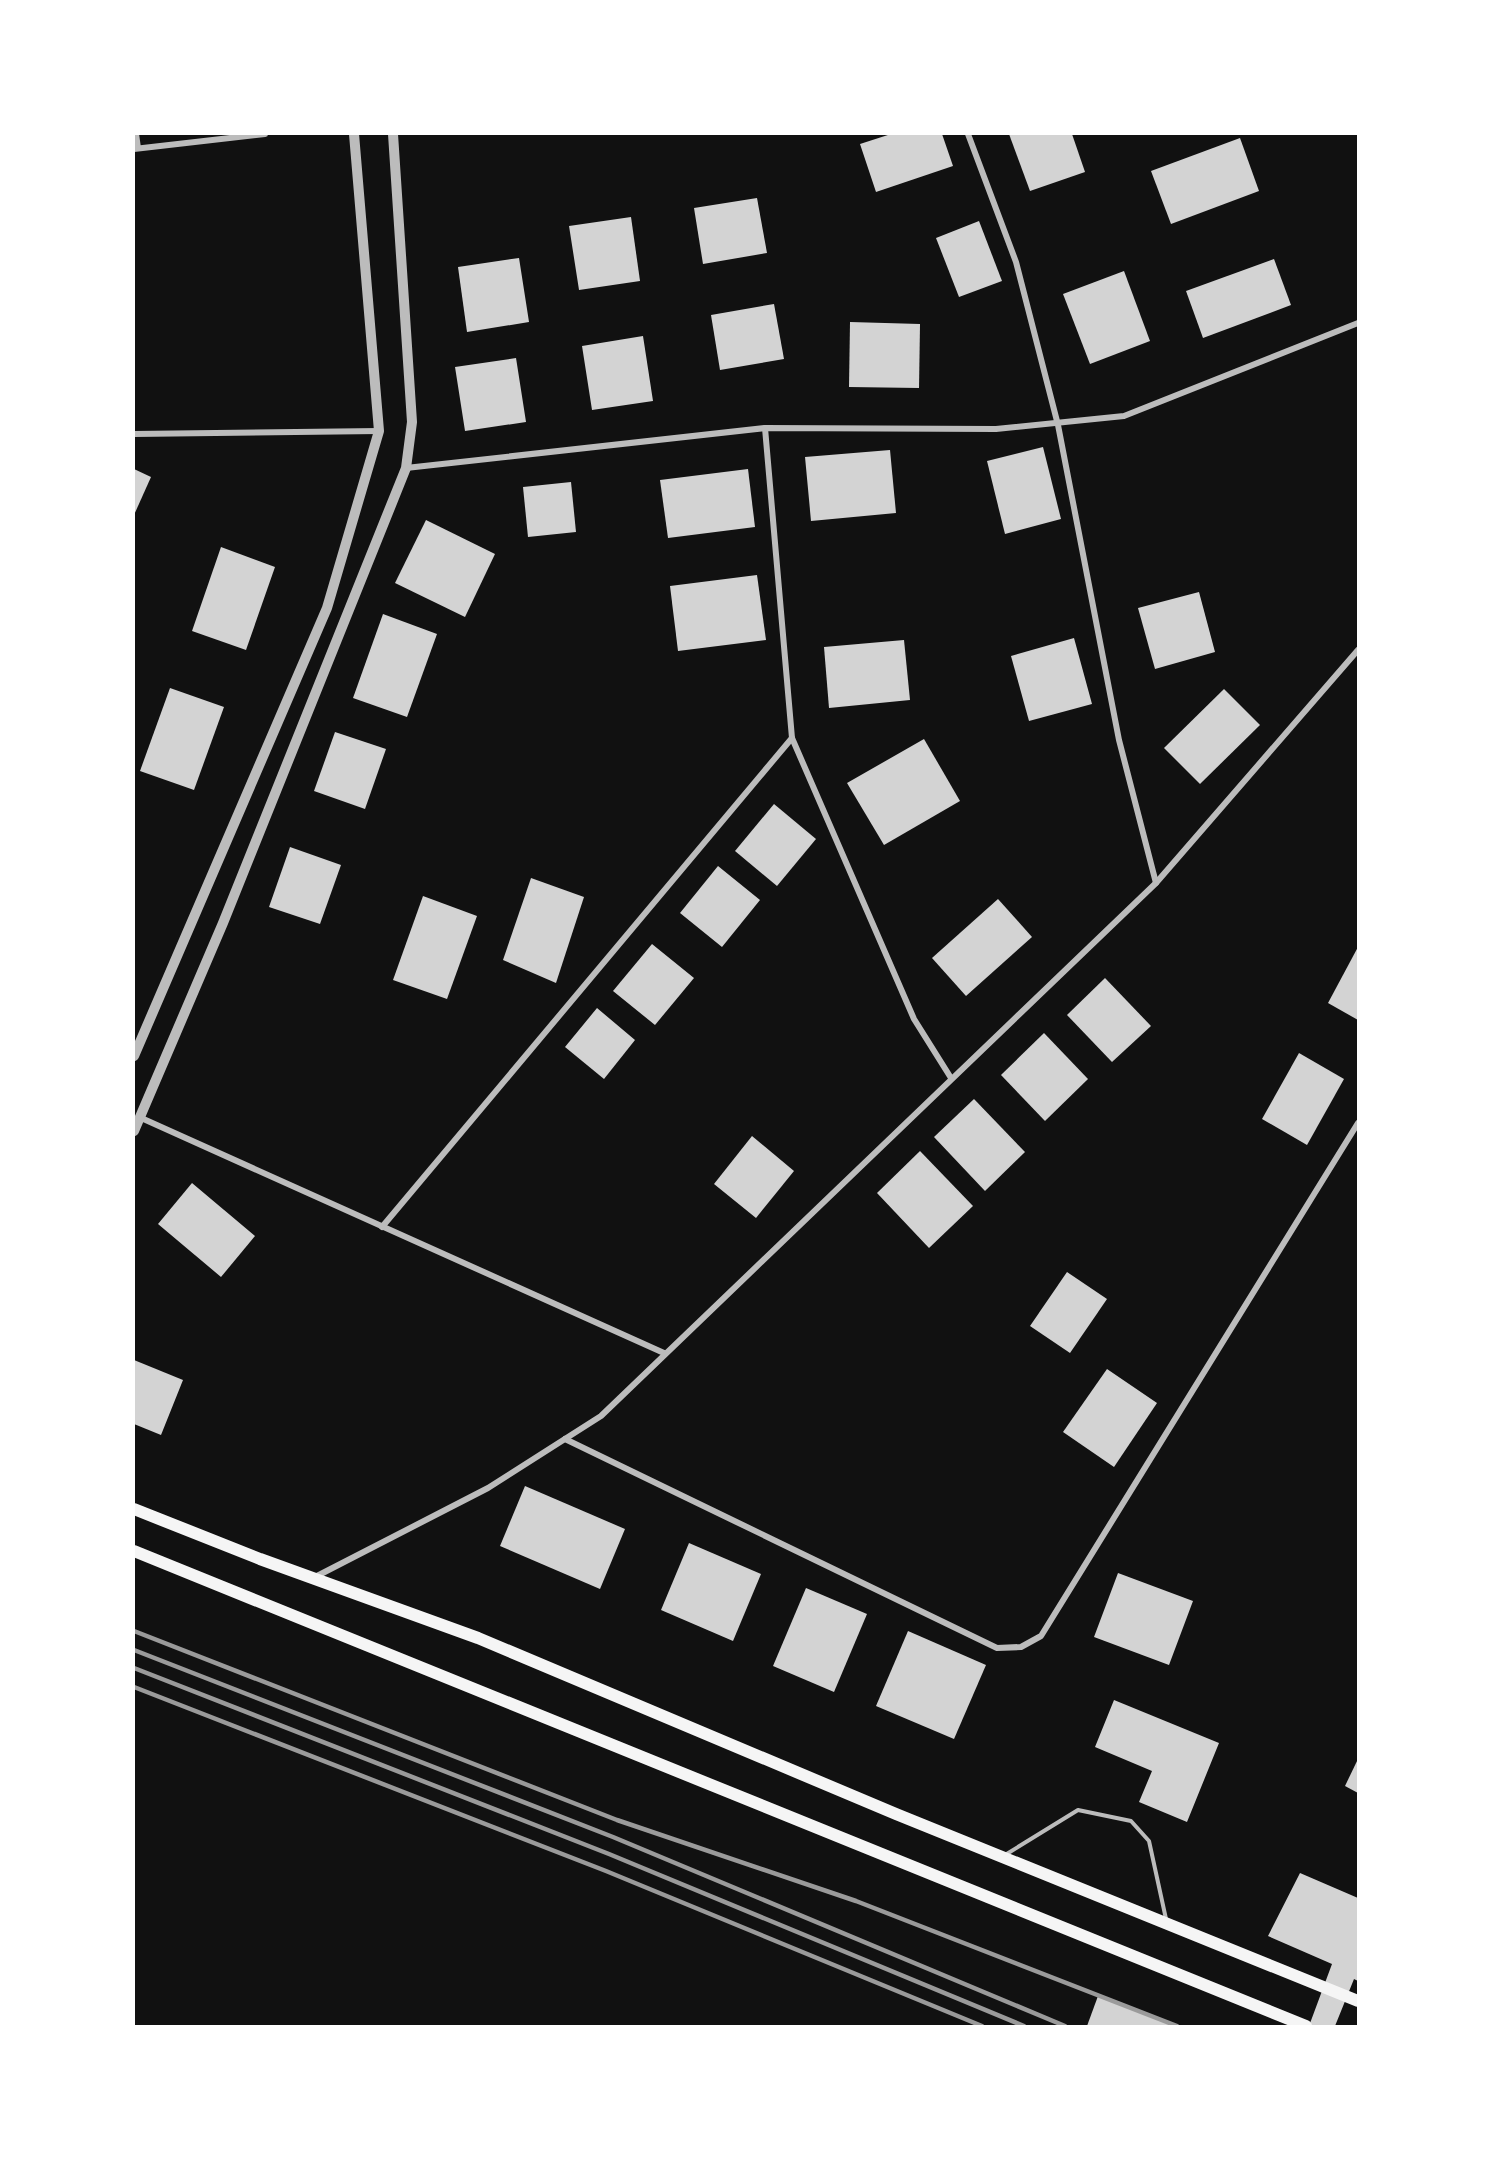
<svg xmlns="http://www.w3.org/2000/svg" width="1492" height="2160" font-family="Barlow,sans-serif">
  <style>
    .building { fill: #d3d3d3 }
    .lines { fill: none; stroke-linecap: round; stroke-linejoin: round }
    .service { stroke: #bcbcbc; stroke-width: 4 }
    .minor { stroke: #bcbcbc; stroke-width: 6 }
    .tertiary { stroke: #bcbcbc; stroke-width: 10 }
    .primary { stroke: #f5f5f5; stroke-width: 12 }
    .rail { stroke: #9a9a9a; stroke-width: 4.5 }
  </style>
  <rect width="100%" height="100%" fill="#111"/>
  <!-- building -->
  <g class="building">
    <polygon points="891,134 942,134 953,166 876,192 860,144"/>
    <polygon points="1009,134 1072,134 1085,172 1030,191"/>
    <polygon points="1240,138 1259,191 1171,224 1151,171"/>
    <polygon points="757,198 767,253 703,264 694,208"/>
    <polygon points="631,217 640,281 579,290 569,226"/>
    <polygon points="979,221 1002,281 959,297 936,238"/>
    <polygon points="519,258 529,322 467,332 458,267"/>
    <polygon points="1274,259 1291,305 1203,338 1186,291"/>
    <polygon points="1124,271 1150,341 1090,364 1063,294"/>
    <polygon points="774,304 784,359 720,370 711,315"/>
    <polygon points="850,322 920,324 919,388 849,387"/>
    <polygon points="643,336 653,401 592,410 582,346"/>
    <polygon points="516,358 526,422 465,431 455,367"/>
    <polygon points="1043,447 1061,519 1005,534 987,461"/>
    <polygon points="890,450 896,513 811,521 805,457"/>
    <polygon points="134,469 151,477 134,515"/>
    <polygon points="748,469 755,527 668,538 660,480"/>
    <polygon points="571,482 576,532 528,537 523,487"/>
    <polygon points="426,520 495,554 465,617 395,583"/>
    <polygon points="221,547 275,567 246,650 192,631"/>
    <polygon points="757,575 766,640 678,651 670,586"/>
    <polygon points="1199,592 1215,652 1155,669 1138,608"/>
    <polygon points="383,614 437,634 407,717 353,698"/>
    <polygon points="1074,638 1092,704 1029,721 1011,656"/>
    <polygon points="904,640 910,700 829,708 824,647"/>
    <polygon points="170,688 224,707 194,790 140,771"/>
    <polygon points="1224,689 1260,725 1200,784 1164,748"/>
    <polygon points="335,732 386,749 365,809 314,791"/>
    <polygon points="924,739 960,801 884,845 847,783"/>
    <polygon points="774,804 816,839 777,886 735,851"/>
    <polygon points="290,847 341,865 320,924 269,907"/>
    <polygon points="718,866 760,900 722,947 680,913"/>
    <polygon points="531,878 584,897 556,983 503,960"/>
    <polygon points="423,896 477,916 447,999 393,980"/>
    <polygon points="998,899 1032,937 966,996 932,958"/>
    <polygon points="652,944 694,978 655,1025 613,991"/>
    <polygon points="1358,947 1358,1020 1328,1003"/>
    <polygon points="1105,978 1151,1026 1112,1062 1067,1015"/>
    <polygon points="597,1008 635,1040 604,1079 565,1047"/>
    <polygon points="1044,1033 1088,1079 1045,1121 1001,1075"/>
    <polygon points="1299,1053 1344,1079 1307,1145 1262,1119"/>
    <polygon points="974,1099 1025,1152 985,1191 934,1137"/>
    <polygon points="752,1136 794,1171 756,1218 714,1184"/>
    <polygon points="920,1151 973,1206 929,1248 877,1193"/>
    <polygon points="192,1183 255,1236 221,1277 158,1224"/>
    <polygon points="1067,1272 1107,1299 1070,1353 1030,1326"/>
    <polygon points="134,1360 183,1380 161,1435 134,1424"/>
    <polygon points="1107,1369 1157,1403 1114,1467 1063,1432"/>
    <polygon points="525,1486 625,1529 600,1589 500,1546"/>
    <polygon points="689,1543 761,1574 733,1641 661,1610"/>
    <polygon points="1118,1573 1193,1601 1169,1665 1094,1637"/>
    <polygon points="806,1588 867,1614 834,1692 773,1666"/>
    <polygon points="908,1631 986,1665 954,1739 876,1706"/>
    <polygon points="1114,1700 1219,1743 1187,1822 1139,1802 1152,1771 1095,1747"/>
    <polygon points="1358,1759 1358,1793 1345,1786"/>
    <polygon points="1300,1873 1358,1898 1358,1981 1354,1979 1335,2026 1309,2026 1332,1964 1268,1936"/>
    <polygon points="1098,1996 1177,2026 1087,2026"/>
  </g>
  <g class="lines">
    <!-- service -->
    <polyline class="service" points="1005,1855 1078,1810 1131,1821 1149,1841 1166,1919"/>
    <!-- minor -->
    <g class="minor">
      <polyline points="136,134 138,148"/>
      <polyline points="968,134 1016,262 1058,425 1119,740 1156,883"/>
      <polyline points="134,149 265,134"/>
      <polyline points="134,434 379,431"/>
      <polyline points="406,468 765,428 996,429 1124,416 1358,323"/>
      <polyline points="792,738 914,1019 951,1078"/>
      <polyline points="139,1117 664,1353"/>
      <polyline points="382,1227 792,738 765,428"/>
      <polyline points="565,1439 997,1648 1021,1647 1041,1636 1358,1123"/>
      <polyline points="315,1577 488,1488 601,1416 1156,883 1358,650"/>
    </g>
    <!-- tertiary -->
    <g class="tertiary">
      <polyline points="134,1056 327,608 379,431 354,134"/>
      <polyline points="134,1131 223,923 406,468 412,422 393,134"/>
    </g>
    <!-- primary -->
    <g class="primary">
      <polyline points="134,1509 260,1559 478,1638 896,1814 1358,2001"/>
      <polyline points="134,1551 1306,2026"/>
    </g>
    <!-- rail -->
    <g class="rail">
      <polyline points="134,1631 617,1820 856,1901 1177,2026"/>
      <polyline points="134,1650 613,1837 1065,2026"/>
      <polyline points="134,1668 609,1854 1024,2026"/>
      <polyline points="134,1687 606,1871 982,2026"/>
    </g>
  </g>
  <!-- border -->
  <rect width="1492" height="2160" fill="none" stroke="#ffffff" stroke-width="270"/>
</svg>
